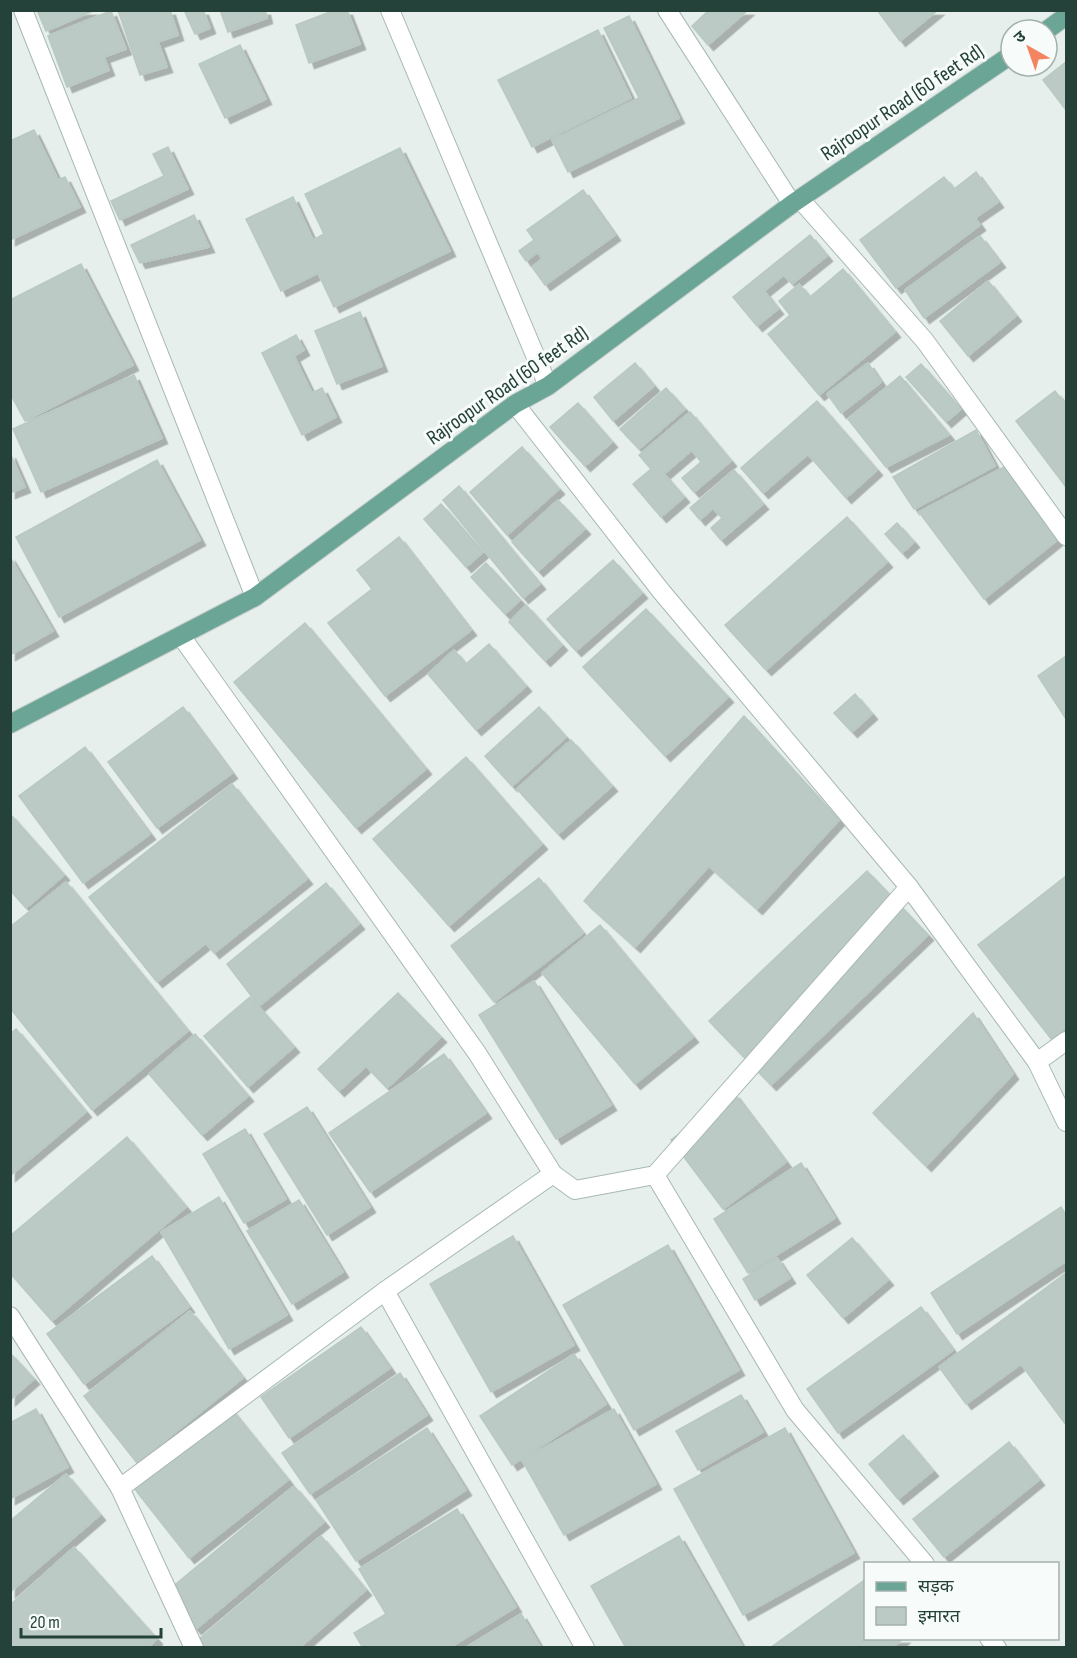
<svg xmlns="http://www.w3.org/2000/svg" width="1077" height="1658" font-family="'Sofia Sans Condensed','Noto Sans Devanagari',sans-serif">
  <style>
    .building { fill: #bbcac4; stroke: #b8c9c2; stroke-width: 1.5; filter: url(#shadow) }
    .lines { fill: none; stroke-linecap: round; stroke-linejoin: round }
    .minor-casing { stroke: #a8b8b2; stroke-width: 20 }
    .major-casing { stroke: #c2cac8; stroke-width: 20 }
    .minor { stroke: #fff; stroke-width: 18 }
    .major { stroke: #6aa596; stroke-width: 18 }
    .labels { text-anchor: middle; stroke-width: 6; stroke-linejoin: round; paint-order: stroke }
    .street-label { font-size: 21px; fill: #24423a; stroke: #f7fbf9 }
  </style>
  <defs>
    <filter id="shadow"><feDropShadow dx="5.5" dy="5.5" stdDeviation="0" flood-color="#0004"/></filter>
  </defs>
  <rect width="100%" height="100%" fill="#e6efeb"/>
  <!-- building -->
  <g class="building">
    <polygon points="37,10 95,10 46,31"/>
    <polygon points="118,10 170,10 178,35 158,42 167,67 140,75"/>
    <polygon points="184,10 203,10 210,28 195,34"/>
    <polygon points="220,10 265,10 267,18 228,32"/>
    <polygon points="335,10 347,10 360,44 309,63 296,25"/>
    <polygon points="709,10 748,10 708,45 692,26"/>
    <polygon points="877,10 938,10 900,41"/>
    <polygon points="111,11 126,49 104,57 109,70 67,87 48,36"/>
    <polygon points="629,16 679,118 568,172 552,140 639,98 604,28"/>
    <polygon points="598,30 631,98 532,147 498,80"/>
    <polygon points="240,45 266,99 225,118 199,64"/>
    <polygon points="1066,62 1066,110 1043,80"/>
    <polygon points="34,130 58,180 65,177 80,207 10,240 10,141"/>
    <polygon points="168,147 188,189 120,220 111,201 164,176 153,154"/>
    <polygon points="400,148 450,251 334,307 318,273 281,291 246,219 293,197 313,240 324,234 305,194"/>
    <polygon points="976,172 998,202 975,218 980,225 896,288 860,240 944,177 954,189"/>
    <polygon points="583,190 615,235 545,285 532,267 542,259 538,252 526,261 519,251 534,240 527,230"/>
    <polygon points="194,215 209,247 140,263 131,245"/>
    <polygon points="810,235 827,256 792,284 784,275 764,291 778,309 757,326 733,297"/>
    <polygon points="980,236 1000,262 924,318 905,290"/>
    <polygon points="81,264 133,365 25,421 10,393 10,300"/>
    <polygon points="843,269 895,332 819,395 768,334 790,315 779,301 799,284 810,297"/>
    <polygon points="988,281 1016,316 968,356 940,321"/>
    <polygon points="360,312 382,366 337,384 315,331"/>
    <polygon points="296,335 304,350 294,356 312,393 322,388 336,417 302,435 262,353"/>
    <polygon points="635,363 654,386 613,421 594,397"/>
    <polygon points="868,363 881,382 841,413 827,394"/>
    <polygon points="921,364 961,409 946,422 906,377"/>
    <polygon points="134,375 162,438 41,492 13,429"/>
    <polygon points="900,376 949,435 886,467 848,419"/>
    <polygon points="666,388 685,409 639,449 620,429"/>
    <polygon points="1055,391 1066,405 1066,487 1016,421"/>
    <polygon points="817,401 877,470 846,498 808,454 763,493 741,468"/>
    <polygon points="578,403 612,442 585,466 550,427"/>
    <polygon points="690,412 731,461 694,492 682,478 701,462 692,450 664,474 684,497 661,517 633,484 651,469 639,455"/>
    <polygon points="976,430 995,466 914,509 893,477"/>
    <polygon points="522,447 559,489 507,535 470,492"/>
    <polygon points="10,453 25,487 10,493"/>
    <polygon points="157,460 200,540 59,617 16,537"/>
    <polygon points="1004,467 1057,540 984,599 919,512"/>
    <polygon points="734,470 763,504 721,540 711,528 722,518 713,508 700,520 690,508"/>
    <polygon points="459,486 540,584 523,598 443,500"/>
    <polygon points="558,500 585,529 538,571 512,542"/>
    <polygon points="441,504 483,552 466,567 424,519"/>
    <polygon points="847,517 887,562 766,670 725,625"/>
    <polygon points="897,523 914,542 902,553 885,534"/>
    <polygon points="399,537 471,630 385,696 328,623 372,589 357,570"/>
    <polygon points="10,557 53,631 10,655"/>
    <polygon points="613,560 642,593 576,651 547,619"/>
    <polygon points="486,563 520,600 505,614 471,577"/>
    <polygon points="526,605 562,645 545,661 509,622"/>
    <polygon points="646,609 728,697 665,756 583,667"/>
    <polygon points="305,623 426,769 356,828 234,682"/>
    <polygon points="489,644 526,686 476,730 428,674 454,650 466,664"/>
    <polygon points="1066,656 1066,719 1038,676"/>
    <polygon points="855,694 872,714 852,732 834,713"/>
    <polygon points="183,707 232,773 157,828 108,762"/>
    <polygon points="539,707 566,737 512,786 485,756"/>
    <polygon points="744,716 839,820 757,909 709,866 635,947 584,901"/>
    <polygon points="571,740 612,786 558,834 517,789"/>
    <polygon points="85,747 150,834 83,883 19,796"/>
    <polygon points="466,757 542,844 449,926 373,839"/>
    <polygon points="232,784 307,879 214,953 206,943 157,982 89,897"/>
    <polygon points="10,814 64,875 26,908 10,890"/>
    <polygon points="867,871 928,935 771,1085 709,1021"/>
    <polygon points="1066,876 1066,1028 1052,1040 978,945"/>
    <polygon points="539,878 583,933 494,1002 451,946"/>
    <polygon points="66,882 188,1031 92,1110 10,1008 10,927"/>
    <polygon points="326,883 359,924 259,1006 227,964"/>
    <polygon points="600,925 693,1037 635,1084 542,973"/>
    <polygon points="534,981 611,1105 556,1139 479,1015"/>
    <polygon points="398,993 441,1037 387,1088 366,1066 339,1091 318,1069"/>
    <polygon points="250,997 294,1047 248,1087 204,1036"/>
    <polygon points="973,1013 1013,1074 926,1166 873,1113"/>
    <polygon points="16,1029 86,1112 10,1176 10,1034"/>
    <polygon points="195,1034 248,1096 202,1135 149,1074"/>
    <polygon points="444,1054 486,1113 370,1192 329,1133"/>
    <polygon points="734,1093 786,1162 723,1209 671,1140"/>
    <polygon points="307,1107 370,1207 327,1235 264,1134"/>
    <polygon points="245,1129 286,1199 244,1223 203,1154"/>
    <polygon points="127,1137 186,1207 52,1321 10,1273 10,1236"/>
    <polygon points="801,1163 835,1218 748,1273 714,1219"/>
    <polygon points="219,1197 287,1315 229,1349 161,1232"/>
    <polygon points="299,1200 343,1272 292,1304 247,1231"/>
    <polygon points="1061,1207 1066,1215 1066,1261 957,1334 931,1293"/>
    <polygon points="513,1236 574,1345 491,1392 430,1284"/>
    <polygon points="852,1238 888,1280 843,1318 807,1275"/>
    <polygon points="668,1245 739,1370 634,1430 563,1305"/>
    <polygon points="152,1256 189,1307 84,1384 47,1334"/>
    <polygon points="777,1258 790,1278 755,1300 743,1279"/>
    <polygon points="1066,1273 1066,1425 1021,1364 966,1404 939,1367"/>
    <polygon points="921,1307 953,1350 838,1433 807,1389"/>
    <polygon points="190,1311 243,1378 137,1463 84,1396"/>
    <polygon points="361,1327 390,1368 289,1438 261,1397"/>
    <polygon points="10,1353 34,1379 10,1400"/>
    <polygon points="574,1354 606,1404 512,1465 480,1416"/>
    <polygon points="400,1373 427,1415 310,1494 282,1453"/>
    <polygon points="741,1395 763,1432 698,1470 676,1431"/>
    <polygon points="36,1409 68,1467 10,1499 10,1423"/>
    <polygon points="231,1409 288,1480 189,1558 134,1488"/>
    <polygon points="614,1409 656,1484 564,1535 522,1460"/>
    <polygon points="427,1428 466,1490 356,1561 316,1500"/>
    <polygon points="785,1428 854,1553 743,1615 674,1489"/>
    <polygon points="903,1435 933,1471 898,1499 869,1464"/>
    <polygon points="1009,1442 1039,1480 944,1557 913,1519"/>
    <polygon points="66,1474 100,1515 10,1592 10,1521"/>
    <polygon points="294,1486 324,1522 196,1629 165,1593"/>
    <polygon points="457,1509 516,1607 449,1648 363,1648 354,1633 386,1614 359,1569"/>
    <polygon points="321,1536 366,1590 299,1648 206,1648 199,1639"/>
    <polygon points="679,1536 743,1648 626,1648 591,1586"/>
    <polygon points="74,1547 157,1639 148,1648 10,1648 10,1605"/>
    <polygon points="866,1579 866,1638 904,1638 892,1648 770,1648"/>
    <polygon points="521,1614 541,1648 465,1648"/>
  </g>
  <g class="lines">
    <!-- minor casing -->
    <g class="minor-casing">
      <g id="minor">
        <polyline points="23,10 255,597"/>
        <polyline points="390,10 548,386"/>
        <polyline points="667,10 792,204"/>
        <polyline points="800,199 925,341 1066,536"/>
        <polyline points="515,404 661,591 909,887 1037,1062 1066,1122"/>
        <polyline points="181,636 477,1053 553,1174 575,1190 655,1175 795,1410 925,1564"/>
        <polyline points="1037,1062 1066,1041"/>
        <polyline points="553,1174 385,1291 585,1648"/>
        <polyline points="655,1175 909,887"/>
        <polyline points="10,1316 120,1488 194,1648"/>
        <polyline points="120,1488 385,1291"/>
        <polyline points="989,1638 997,1648"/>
      </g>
    </g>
    <!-- major casing -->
    <g class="major-casing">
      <g id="major">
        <polyline points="1047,30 1066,16"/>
        <polyline points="10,724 255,597 515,404 548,386 792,204 1011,55"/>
      </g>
    </g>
    <!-- minor -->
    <use href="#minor" class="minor"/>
    <!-- major -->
    <use href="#major" class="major"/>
  </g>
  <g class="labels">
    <!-- street labels -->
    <g class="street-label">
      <text transform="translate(902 102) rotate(-34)" y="7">Rajroopur Road (60 feet Rd)</text>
      <text transform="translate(507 385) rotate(-35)" y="7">Rajroopur Road (60 feet Rd)</text>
    </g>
  </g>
  <!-- border -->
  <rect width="1077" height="1658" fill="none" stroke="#24423a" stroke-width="24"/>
  <!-- legend -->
  <rect x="864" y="1562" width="195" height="78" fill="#f7fbf9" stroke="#a3b1ad" stroke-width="1.5"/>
  <rect x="876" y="1582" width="30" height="9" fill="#6aa596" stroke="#a3b1ad" stroke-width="1.5"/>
  <text x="918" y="1592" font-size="18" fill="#24423a">सड़क</text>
  <rect x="876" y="1607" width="30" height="18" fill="#bbcac4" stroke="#a3b1ad" stroke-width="1.5"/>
  <text x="918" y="1622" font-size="18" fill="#24423a">इमारत</text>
  <!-- north arrow -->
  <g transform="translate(1029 48) rotate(320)"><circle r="28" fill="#f7fbf9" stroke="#a3b1ad" stroke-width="1.5"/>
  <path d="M0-4.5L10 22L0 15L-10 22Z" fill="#f4845f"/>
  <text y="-9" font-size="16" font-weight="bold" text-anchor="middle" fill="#24423a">उ</text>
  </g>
  <!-- scale -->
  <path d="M21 1628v9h140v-9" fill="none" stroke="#24423a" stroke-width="3"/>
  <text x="30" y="1628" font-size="18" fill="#24423a" stroke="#f7fbf9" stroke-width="4.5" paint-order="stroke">20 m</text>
</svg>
